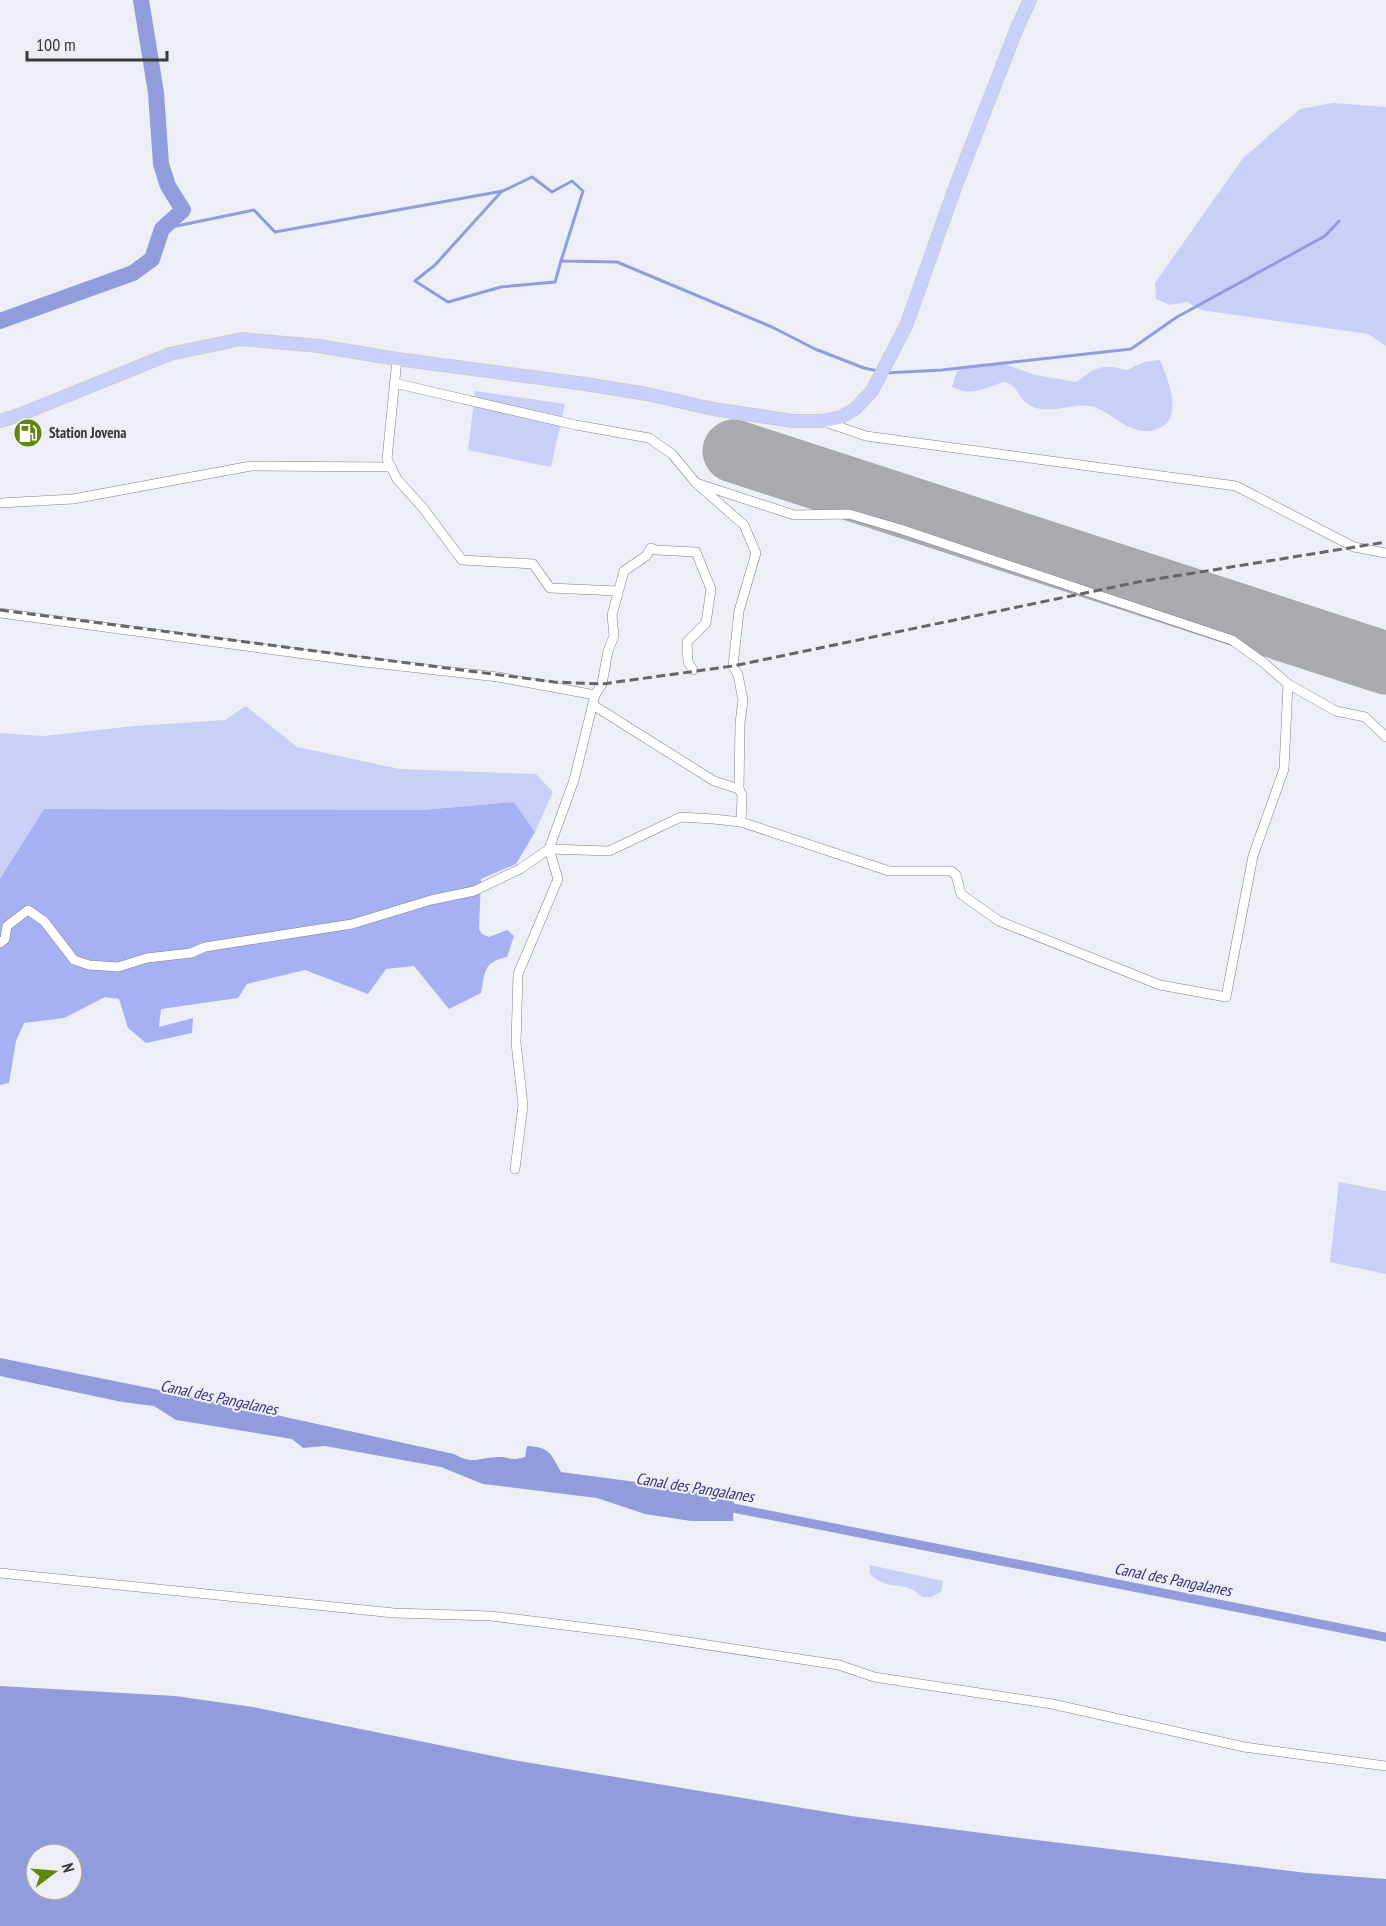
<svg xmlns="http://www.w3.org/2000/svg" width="1386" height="1926" font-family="'PT Sans Narrow',sans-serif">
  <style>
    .green { fill: #c8d0f8 }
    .forest { fill: #a5b1f3 }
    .water { fill: #919cdd; fill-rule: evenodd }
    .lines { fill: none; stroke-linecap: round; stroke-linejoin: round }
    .stream { stroke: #919cdd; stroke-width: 3 }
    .canal { stroke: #919cdd; stroke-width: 9 }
    .river { stroke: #919cdd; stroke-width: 16 }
    .runway { stroke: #a9aab0; stroke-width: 63 }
    .minor-casing { stroke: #808188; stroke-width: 10 }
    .major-casing { stroke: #cbcccc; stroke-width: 14 }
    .minor { stroke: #fff; stroke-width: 9 }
    .major { stroke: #c8d0fd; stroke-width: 12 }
    .rail { stroke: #656669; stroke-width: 3; stroke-dasharray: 9 4.5; stroke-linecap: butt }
    .labels { text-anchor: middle; stroke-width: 4.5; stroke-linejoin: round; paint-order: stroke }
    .poi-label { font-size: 15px; font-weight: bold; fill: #38393b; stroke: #edeff6; text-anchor: start }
    .water-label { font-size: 16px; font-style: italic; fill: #2f317d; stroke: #edeff6 }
  </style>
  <rect width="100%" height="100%" fill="#edeff6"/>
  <!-- green -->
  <g class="green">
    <polygon points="1333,103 1386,107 1386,346 1368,334 1201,310 1187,302 1170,305 1156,299 1155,283 1243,158 1300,109"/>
    <path d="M1160,360c8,19 25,60 -3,69 -9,3 -13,3 -22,0 -15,-4 -26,-17 -41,-22 -21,-6 -42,9 -63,-1 -11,-4 -14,-23 -27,-24 -1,0 -7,2 -8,3 -20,6 -24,10 -44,2l5,-16 24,-7h24l30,11 41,7c20,-15 26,-19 51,-12l17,-8z"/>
    <polygon points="475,391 565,404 551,467 468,450"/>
    <polygon points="246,706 297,747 400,769 536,774 553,792 535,832 514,802 422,810 44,809 0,877 0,733 43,736 135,726 225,720"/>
    <polygon points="1339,1182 1386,1191 1386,1274 1330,1262"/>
    <path d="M870,1565l73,16 -2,11 -10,5h-9c-18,-19 -33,-4 -52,-23z"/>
  </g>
  <!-- forest -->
  <path class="forest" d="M514,802l21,30 -19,32 -35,15 -2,50 3,5 7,3 18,-7 7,6 -7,21c-24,5 -22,15 -26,36l-32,16 -35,-43 -28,3 -18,25 -63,-24 -58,14 -9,14 -77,11 -2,18 34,-9 -1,15 -46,10 -18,-15 -9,-29 -14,-2 -41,21 -40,5 -8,18 -7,42 -9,2v-207l44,-69 378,1z"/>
  <!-- water -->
  <g class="water">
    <path d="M0,1358l184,37 29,4 16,8 38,6 187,41c20,12 27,2 47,3 13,1 10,4 24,0l2,-11c23,1 24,8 34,26l105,14 68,12 -1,23h-42l-46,-7 -48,-16 -114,-14 -42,-17 -116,-21 -22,2 -11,-9 -116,-19 -22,-14 -32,-4 -122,-26z"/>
    <path d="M0,1686l175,10 78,11 260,53 338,56 169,22 287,35 79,6v47h-1386zM36,1854h36v36h-36z"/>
  </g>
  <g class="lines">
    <!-- stream -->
    <g class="stream">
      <polyline points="502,191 435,265 415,281 448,302 501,287 555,282 561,261"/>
      <polyline points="162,229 254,210 275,232 503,191 532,177 552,192 572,181 583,191 561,261 617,262 772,327 815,349 864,368 878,371"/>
      <polyline points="885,373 942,370 1131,349 1177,317 1325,236 1339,221"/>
    </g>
    <!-- canal -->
    <polyline class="canal" points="723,1506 1386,1637"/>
    <!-- river -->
    <polyline class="river" points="0,321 133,273 152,259 162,229 183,210 168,186 161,164 156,93 141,0"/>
    <!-- runway -->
    <polyline class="runway" points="734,451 1386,663"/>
    <!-- minor casing -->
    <g class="minor-casing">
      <g id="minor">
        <polyline points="397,359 387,459 397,479 423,508 462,560 533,564 550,588 618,591"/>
        <polyline points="394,383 576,425 649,438 672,454 696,483 744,525 756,553 739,611 733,666 738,675 743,700 740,723 739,789 742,795 741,822"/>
        <polyline points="825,422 866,436 1236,486 1354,547 1386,553"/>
        <polyline points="696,483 794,515 849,514 900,529 1232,640 1264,663 1288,684 1336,711 1365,717 1386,737"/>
        <polyline points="0,503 73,499 251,466 391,467"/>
        <polyline points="0,613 364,662 498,677 595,695"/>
        <polyline points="593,705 714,781 739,789"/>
        <polyline points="0,943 5,939 7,926 28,910 44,921 74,960 89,965 118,967 147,958 191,953 205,947 352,924 431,900 474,891 520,869 549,849 574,780 595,695 602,684 608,651 614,636 612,615 624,571 646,556 651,548 656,550 696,552 711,589 706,623 687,642 688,662 693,670"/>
        <polyline points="515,1169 523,1105 516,1043 518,974 558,879 549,849 609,851 681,817 713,819 741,822 889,871 951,871 956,875 961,894 999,921 1160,985 1226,997 1253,856 1284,769 1288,684"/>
        <polyline points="0,1573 394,1613 491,1616 629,1633 839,1665 874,1677 1052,1704 1244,1747 1386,1766"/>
      </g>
    </g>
    <!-- major casing -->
    <g class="major-casing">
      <polyline id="major" points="0,421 19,415 170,354 241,339 319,346 397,359 585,384 647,394 713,409 793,421 823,421 839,418 855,409 872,391 906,326 956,185 1017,28 1030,0"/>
    </g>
    <!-- minor -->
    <use href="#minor" class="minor"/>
    <!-- major -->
    <use href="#major" class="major"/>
    <!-- rail -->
    <polyline class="rail" points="0,610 554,682 602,684 733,666 1138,582 1386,542"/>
  </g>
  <!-- icons -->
  <defs>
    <g id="fuel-disc" transform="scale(1.5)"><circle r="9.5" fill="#628607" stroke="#edeff6"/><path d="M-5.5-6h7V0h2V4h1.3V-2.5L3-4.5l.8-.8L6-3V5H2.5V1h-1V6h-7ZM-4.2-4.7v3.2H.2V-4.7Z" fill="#fff"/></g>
  </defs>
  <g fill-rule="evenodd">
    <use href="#fuel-disc" x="28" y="433"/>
  </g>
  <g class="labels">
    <!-- poi labels -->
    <g class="poi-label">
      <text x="49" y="438">Station Jovena</text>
    </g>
    <!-- water labels -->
    <g class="water-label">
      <text transform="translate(219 1397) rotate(12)" y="6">Canal des Pangalanes</text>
      <text transform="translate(695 1487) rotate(9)" y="6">Canal des Pangalanes</text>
      <text transform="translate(1173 1579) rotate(11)" y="6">Canal des Pangalanes</text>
    </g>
  </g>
  <!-- north arrow -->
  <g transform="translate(54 1872) rotate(74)"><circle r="28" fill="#edeff6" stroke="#a5a6ab" stroke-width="1.5"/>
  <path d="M0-4.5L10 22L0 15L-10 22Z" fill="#628607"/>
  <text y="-9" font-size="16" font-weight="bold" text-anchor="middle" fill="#38393b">N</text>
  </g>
  <!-- scale -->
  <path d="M27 51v9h140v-9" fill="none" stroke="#38393b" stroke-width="3"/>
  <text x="36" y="51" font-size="18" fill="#38393b" stroke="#edeff6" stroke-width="4.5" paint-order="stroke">100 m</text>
</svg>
